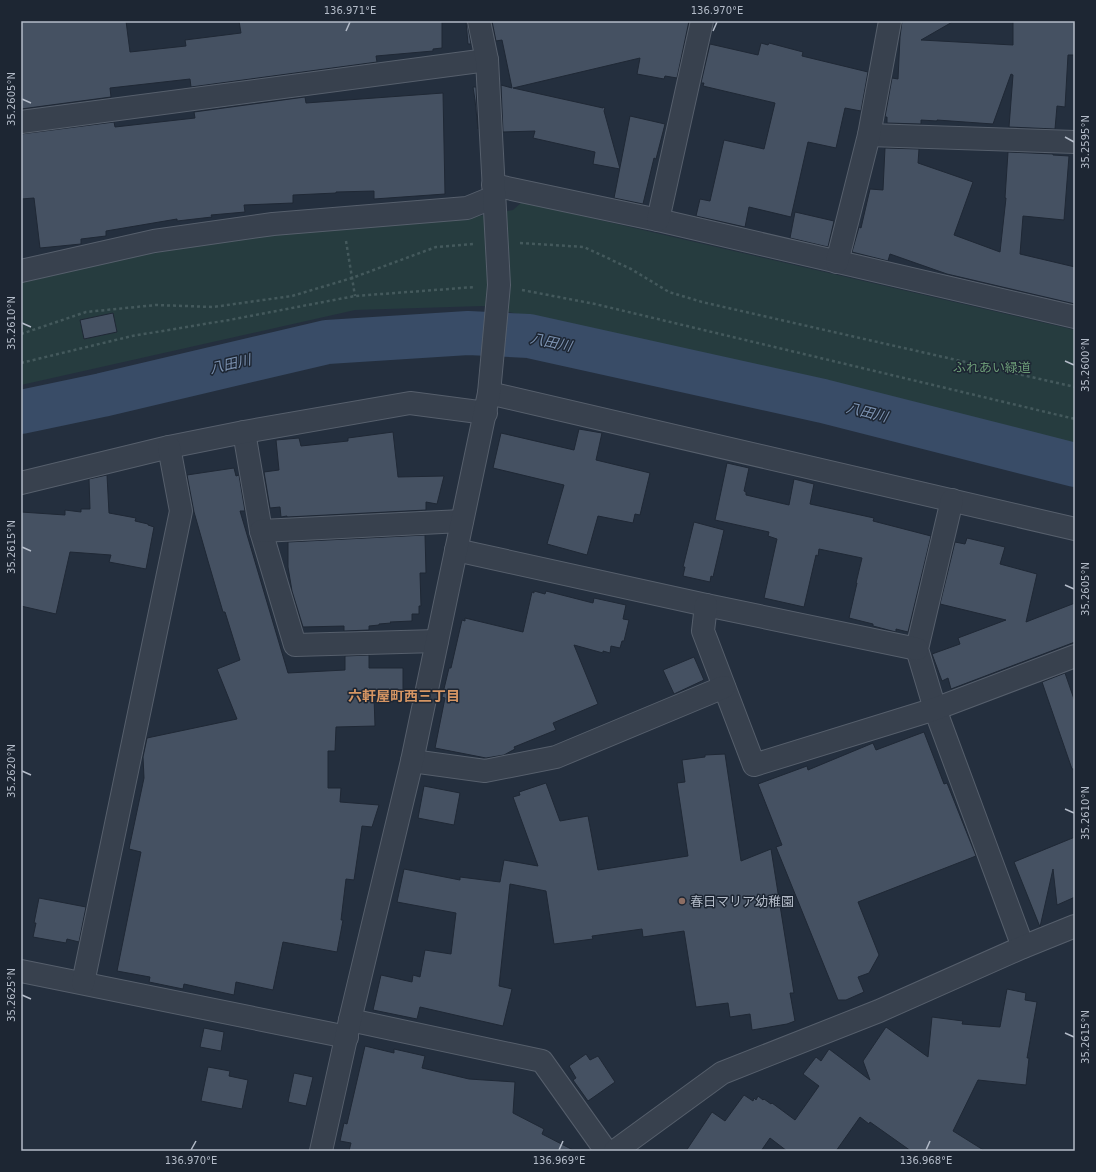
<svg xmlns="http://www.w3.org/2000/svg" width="1096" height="1172" font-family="'DejaVu Sans','Noto Sans JP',sans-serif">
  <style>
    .green { fill: #263c3f }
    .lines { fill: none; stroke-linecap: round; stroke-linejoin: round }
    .river { stroke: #394c67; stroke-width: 44 }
    .building { fill: #455162; stroke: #1f2835 }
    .minor-casing { stroke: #565f6c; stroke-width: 24 }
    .path { stroke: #44595c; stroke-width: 2.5; stroke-dasharray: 3 3; stroke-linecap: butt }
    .minor { stroke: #38414e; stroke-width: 22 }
    .ticks { fill: none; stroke: #b4bcc9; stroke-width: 1.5 }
    .education-dot { fill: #8d6e63; stroke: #1d2633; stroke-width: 1.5 }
    .labels { text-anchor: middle; stroke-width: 3; stroke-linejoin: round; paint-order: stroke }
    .park-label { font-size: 13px; fill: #6b9a76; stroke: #1d2633 }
    .poi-label { font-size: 13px; fill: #b4bcc9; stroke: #1d2633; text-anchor: start }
    .water-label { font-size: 14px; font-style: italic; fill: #7c92b1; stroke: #1d2633 }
    .neighbourhood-label { font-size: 14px; font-weight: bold; fill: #d59563; stroke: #1d2633 }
    .neatline { fill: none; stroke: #b4bcc9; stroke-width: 1.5 }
    .ticks-label { font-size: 10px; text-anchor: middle; fill: #b4bcc9 }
  </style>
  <rect width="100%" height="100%" fill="#242f3e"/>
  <!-- green -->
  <polygon class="green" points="522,202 1075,330 1075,443 483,306 355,310 21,385 21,283 137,256 283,232 473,217 513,210"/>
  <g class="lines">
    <!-- river -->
    <polyline class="river" points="21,412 102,395 327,342 468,333 529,336 823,401 1075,465"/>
  </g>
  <!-- building -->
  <g class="building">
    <polygon points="21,21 126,21 130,52 186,46 185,40 241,33 239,21 442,21 442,48 433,49 433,51 376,56 377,62 191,87 190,79 110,88 111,97 21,109"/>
    <polygon points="466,21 467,21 471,44 468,44"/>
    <polygon points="492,21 689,21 677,78 665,76 664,79 637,74 640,58 513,88 603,108 603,107 605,108 604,111 620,169 593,164 595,152 533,138 535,131 503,132 501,85 512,88 502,40 496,41"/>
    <polygon points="902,21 954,21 921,40 1013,45 1013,21 1075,21 1075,55 1068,55 1065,107 1057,106 1055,129 1009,127 1013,75 1011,74 993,124 937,120 937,121 921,120 921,124 887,123 887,117 885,117 892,78 898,79 900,37"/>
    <polygon points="761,43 768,45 769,43 803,52 802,56 868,72 861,111 845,108 836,148 808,142 791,217 749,207 745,227 696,216 700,199 710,201 724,140 764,149 775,103 703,86 704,83 701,83 710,44 758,55"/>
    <polygon points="473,87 476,87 478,129 475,100"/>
    <polygon points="443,93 445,194 374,199 374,191 336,192 336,193 293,195 293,203 244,205 245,212 211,215 212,217 177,221 177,219 106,231 106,236 81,239 81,244 40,248 34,198 21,199 21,134 114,122 115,127 195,118 194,112 305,97 306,103"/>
    <polygon points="630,116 665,124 656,159 654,158 643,204 614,198"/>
    <polygon points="885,148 919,149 918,163 973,182 954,235 1000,252 1006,198 1005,198 1008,152 1053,154 1053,155 1069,156 1064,220 1023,216 1020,254 1075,267 1075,304 947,274 890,254 888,261 852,252 859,227 861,228 870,189 883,190"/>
    <polygon points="795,212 834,221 828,247 790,238"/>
    <polygon points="113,313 117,332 84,339 80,320"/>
    <polygon points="579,429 602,433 596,460 650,473 640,515 635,514 633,523 598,516 587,555 547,544 564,485 493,468 501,433 574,450"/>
    <polygon points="393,432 398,477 444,476 437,504 426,502 426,510 287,517 287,516 281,517 280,507 270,508 264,472 279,470 276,440 299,438 301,446 348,441 348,438"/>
    <polygon points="727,463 749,468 744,491 746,492 746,495 789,505 794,479 814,484 810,504 874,518 873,521 931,536 908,632 896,629 896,632 873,626 873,624 849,618 857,583 856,583 862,558 819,549 818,556 816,555 804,607 764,598 777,539 768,536 769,532 715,520"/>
    <polygon points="234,468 236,476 239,475 245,511 240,511 288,673 345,670 345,656 369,655 369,668 403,668 403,691 401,691 401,697 374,697 375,726 336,727 335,751 328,751 328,788 341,788 340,802 379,805 372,827 362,826 354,880 346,879 341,920 343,920 337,952 283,942 273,990 236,982 234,995 184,984 183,989 149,982 150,977 117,971 141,852 129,849 144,778 143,757 147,738 237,719 217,669 240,660 225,612 223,612 208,561 194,512 187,475"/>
    <polygon points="107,475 109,513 136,518 135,521 148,524 148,525 154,527 146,569 109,562 111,555 70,552 56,614 21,606 21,512 65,515 65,510 81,512 81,509 90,509 89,479"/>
    <polygon points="694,522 724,530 713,577 711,576 710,582 683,576 685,567 683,567"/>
    <polygon points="425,535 426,573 420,573 421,606 419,606 419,614 412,614 412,621 390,622 391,623 379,624 379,625 369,626 369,630 344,631 344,626 303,627 292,591 288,567 288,542"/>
    <polygon points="967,538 1005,547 1000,564 1037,574 1026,622 1075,603 1075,642 951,689 948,678 942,681 932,654 960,644 958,638 1006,620 940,604 955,542 965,544"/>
    <polygon points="534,591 545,594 546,591 593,603 594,598 626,605 623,619 629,620 624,641 622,641 620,648 611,646 610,653 603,651 603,653 574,645 598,704 553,723 556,730 514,747 515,749 504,755 486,758 435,748 445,698 442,697 449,668 451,668 462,620 465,621 465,618 523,632 532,592 534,593"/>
    <polygon points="694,657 704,680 674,694 663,670"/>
    <polygon points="1065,673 1075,702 1075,769 1072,769 1042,682"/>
    <polygon points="924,732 944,784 947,783 976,856 858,902 879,955 869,973 858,977 864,992 846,1000 838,1000 776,847 782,845 758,784 807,766 808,770 873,743 876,750"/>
    <polygon points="725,754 741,861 771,849 794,993 790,993 795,1021 787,1024 752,1030 750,1014 730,1017 728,1003 696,1007 684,931 643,937 642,929 592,936 593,939 554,944 546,891 510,884 499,986 512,989 503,1026 420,1007 417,1019 373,1010 381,975 412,982 413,975 420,977 425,950 451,954 456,913 397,902 404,869 460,880 460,877 500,882 504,860 538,866 513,797 520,795 519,792 546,783 560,821 588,816 598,870 688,856 677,783 685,782 682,760 705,757 705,755"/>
    <polygon points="424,786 460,793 454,825 418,818"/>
    <polygon points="1075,837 1075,897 1057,905 1053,869 1040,927 1014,862"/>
    <polygon points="39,898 86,907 79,942 67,939 66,943 33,937 36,923 34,923"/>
    <polygon points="1007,989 1026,993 1025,1000 1037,1002 1027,1058 1029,1058 1026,1085 978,1080 953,1131 985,1151 911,1151 870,1122 869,1124 860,1117 836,1151 787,1151 770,1138 761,1151 686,1151 712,1112 725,1121 744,1095 753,1101 754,1098 756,1100 758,1096 763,1100 764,1099 771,1104 772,1103 795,1120 819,1086 803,1074 816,1057 821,1061 829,1049 870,1080 863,1061 886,1027 928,1057 932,1017 963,1021 962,1024 1000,1027"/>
    <polygon points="204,1028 224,1032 221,1051 200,1047"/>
    <polygon points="365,1046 394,1053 394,1049 425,1056 422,1068 469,1079 515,1082 513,1113 544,1129 542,1134 575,1151 349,1151 351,1143 340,1141 344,1123 347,1124"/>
    <polygon points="586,1054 590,1060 598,1056 615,1082 588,1101 573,1080 576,1078 569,1066"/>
    <polygon points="208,1067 230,1071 229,1076 248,1080 242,1109 201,1101"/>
    <polygon points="294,1073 313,1077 306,1106 288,1102"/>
  </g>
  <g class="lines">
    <!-- minor casing -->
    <g class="minor-casing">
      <g id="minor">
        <polyline points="21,122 487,60"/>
        <polyline points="869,135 1075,142"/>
        <polyline points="493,185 658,220 1075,317"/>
        <polyline points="658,220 702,21"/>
        <polyline points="837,262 869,135 890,21"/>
        <polyline points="21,271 154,241 273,224 467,208 494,197"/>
        <polyline points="489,393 1075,529"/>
        <polyline points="244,432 261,531 295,645 437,641"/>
        <polyline points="21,483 169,447 244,432 410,403 486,413"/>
        <polyline points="952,500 917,649 935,709 1023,947"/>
        <polyline points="261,531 462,521"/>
        <polyline points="456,550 706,605 917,649"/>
        <polyline points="706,605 703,631 754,765 935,709 1075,656"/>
        <polyline points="412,761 485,771 556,757 724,687"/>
        <polyline points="21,971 347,1037"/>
        <polyline points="83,983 181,511 169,447"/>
        <polyline points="350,1020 542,1061 606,1151"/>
        <polyline points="321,1151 350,1020 412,761 489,393 499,285 487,60 479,21"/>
        <polyline points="615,1151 722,1073 879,1011 1023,947 1075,926"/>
      </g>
    </g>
    <!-- path -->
    <g class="path">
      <polyline points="346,241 355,296"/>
      <polyline points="520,243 584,247 631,269 669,292 702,302 1075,387"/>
      <polyline points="522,290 595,304 1075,419"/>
      <polyline points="21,334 86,312 156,305 213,307 292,296 352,278 436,247 474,244"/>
      <polyline points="21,363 132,336 229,320 355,296 475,287"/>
    </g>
    <!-- minor -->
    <use href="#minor" class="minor"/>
  </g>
  <!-- ticks -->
  <path class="ticks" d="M346,31l4,-9M713,31l4,-9M22,99l9,4M1065,137l9,5M22,323l9,4M1065,361l9,4M22,547l9,4M1065,585l9,4M22,771l9,4M1065,809l9,4M22,995l9,4M1065,1033l9,4M191,1150l5,-9M559,1150l4,-9M926,1150l4,-9"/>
  <!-- markers -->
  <circle class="education-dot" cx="682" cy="901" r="4"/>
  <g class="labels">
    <!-- park labels -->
    <g class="park-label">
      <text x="992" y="372">ふれあい緑道</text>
    </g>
    <!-- poi labels -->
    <g class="poi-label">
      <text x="690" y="906">春日マリア幼稚園</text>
    </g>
    <!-- water labels -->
    <g class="water-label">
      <text transform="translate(551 342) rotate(12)" y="5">八田川</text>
      <text transform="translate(230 364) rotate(-13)" y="5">八田川</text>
      <text transform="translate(867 412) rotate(14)" y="5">八田川</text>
    </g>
    <!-- neighbourhood labels -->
    <g class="neighbourhood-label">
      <text x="404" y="701">六軒屋町西三丁目</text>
    </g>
  </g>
  <!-- border -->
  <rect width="1096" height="1172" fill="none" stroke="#1d2633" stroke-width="44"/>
  <rect x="22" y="22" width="1052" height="1128" class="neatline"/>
  <g class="ticks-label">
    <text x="350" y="14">136.971°E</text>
    <text x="717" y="14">136.970°E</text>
    <text transform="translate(11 99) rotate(-90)" y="4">35.2605°N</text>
    <text transform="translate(1085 142) rotate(-90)" y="4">35.2595°N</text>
    <text transform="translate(11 323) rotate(-90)" y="4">35.2610°N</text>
    <text transform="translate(1085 365) rotate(-90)" y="4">35.2600°N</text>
    <text transform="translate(11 547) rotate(-90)" y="4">35.2615°N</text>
    <text transform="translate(1085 589) rotate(-90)" y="4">35.2605°N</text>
    <text transform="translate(11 771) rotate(-90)" y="4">35.2620°N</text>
    <text transform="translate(1085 813) rotate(-90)" y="4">35.2610°N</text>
    <text transform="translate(11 995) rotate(-90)" y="4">35.2625°N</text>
    <text transform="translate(1085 1037) rotate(-90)" y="4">35.2615°N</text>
    <text x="191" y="1164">136.970°E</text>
    <text x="559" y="1164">136.969°E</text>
    <text x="926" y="1164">136.968°E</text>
  </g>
</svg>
